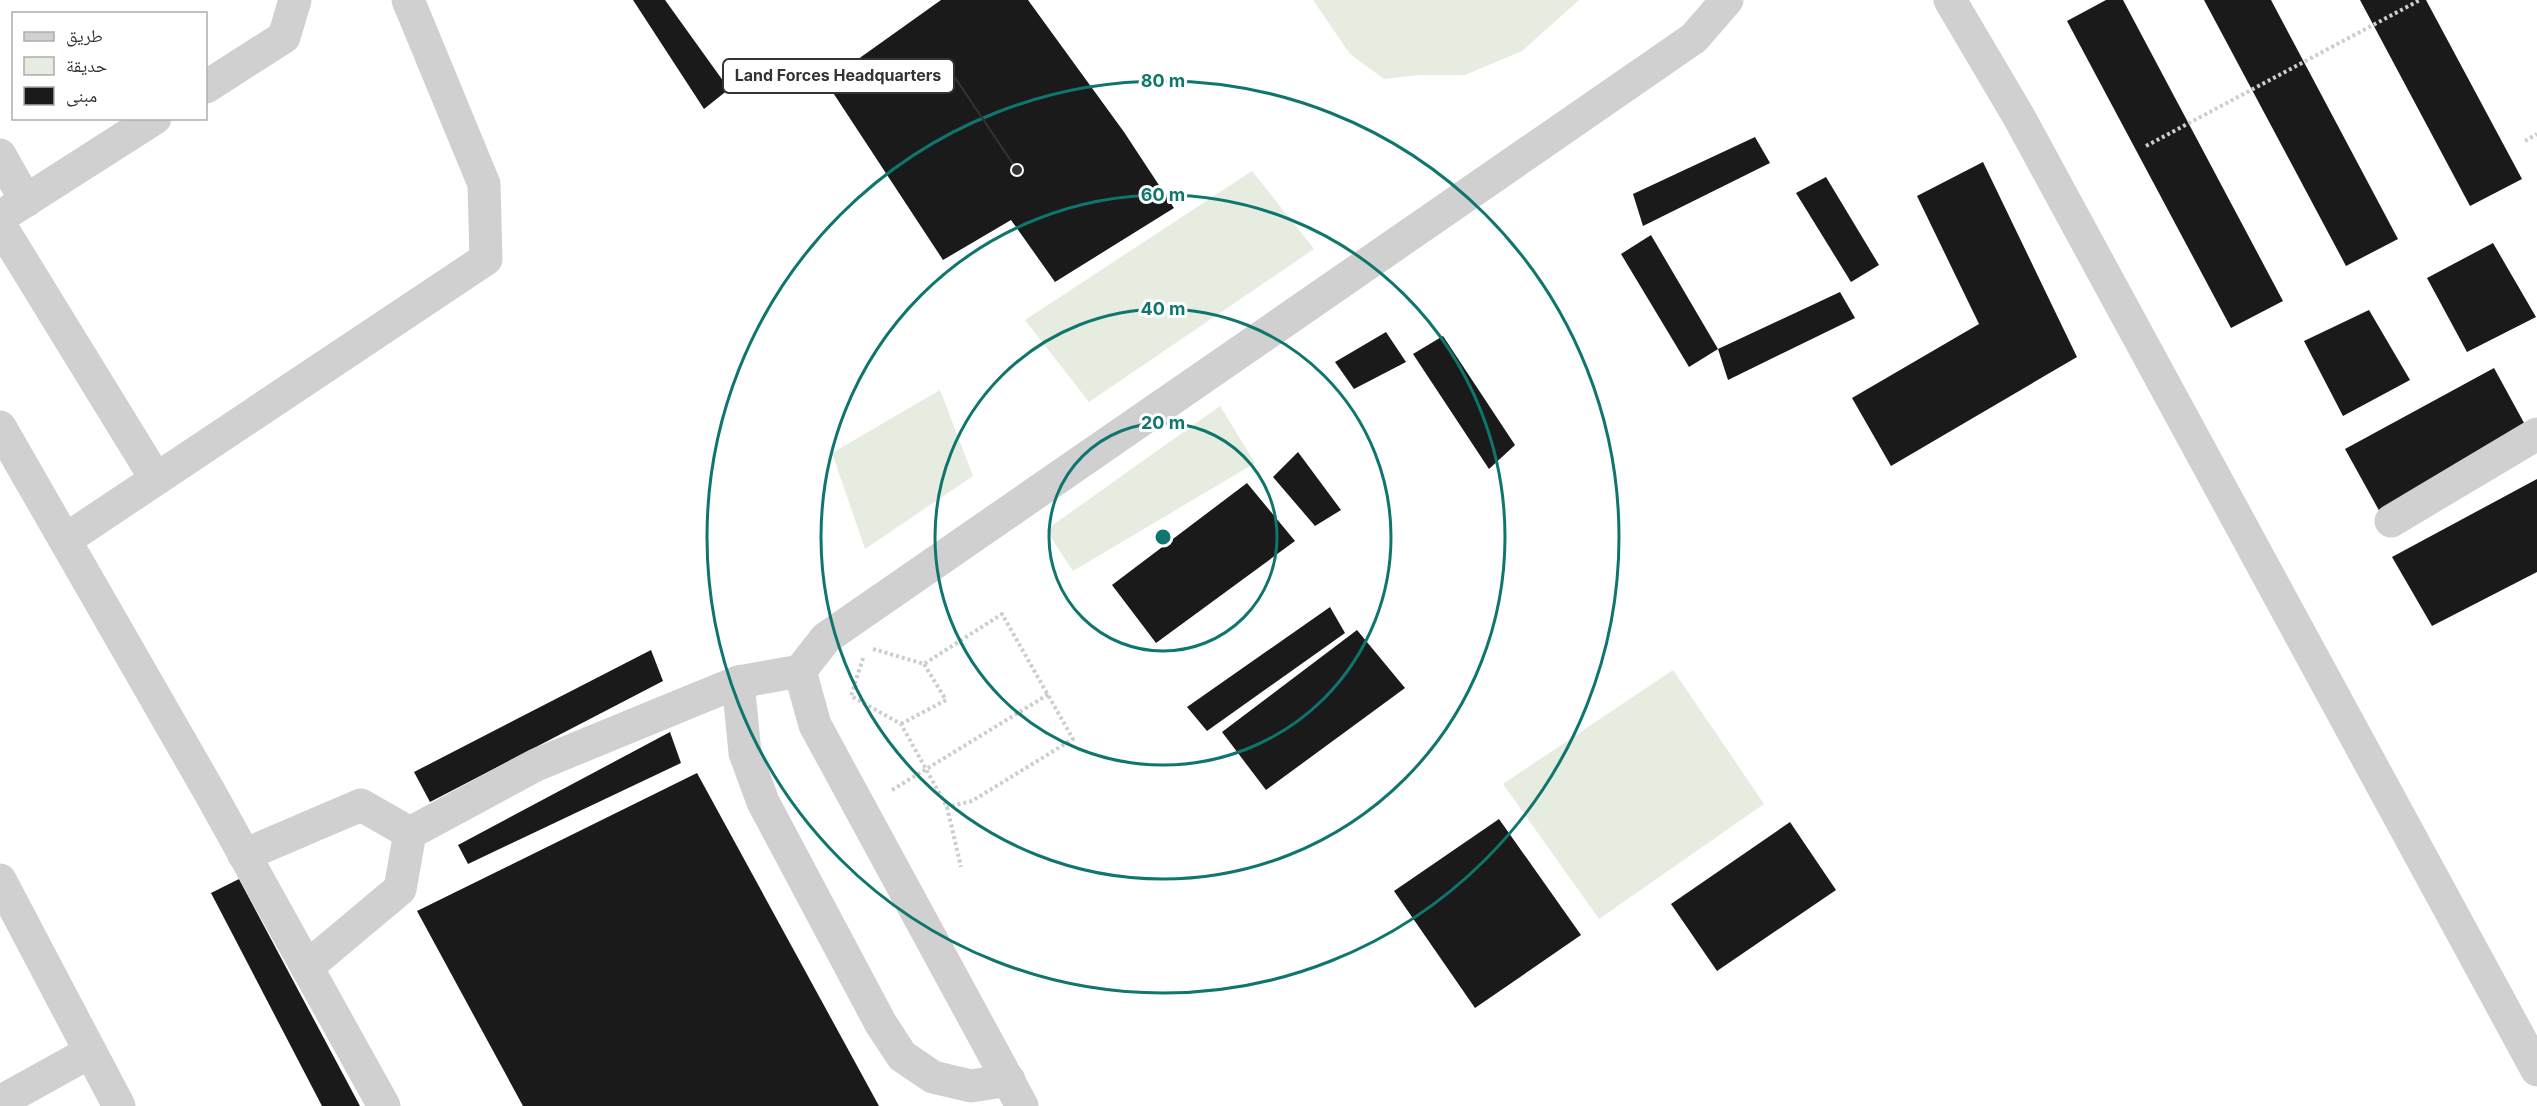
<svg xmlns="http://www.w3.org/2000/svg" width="2537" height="1106" font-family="Inter,'Noto Naskh Arabic',sans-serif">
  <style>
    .green { fill: #e6ecdf }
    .building { fill: #1a1a1a }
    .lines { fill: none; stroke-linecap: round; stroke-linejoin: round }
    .path { stroke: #cdcdcd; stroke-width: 4; stroke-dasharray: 3 3; stroke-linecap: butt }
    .minor { stroke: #d0d0d0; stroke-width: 33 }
    .ring { fill: none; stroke: #0f766e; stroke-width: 3 }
    .centre { fill: #0f766e; stroke: #fff; stroke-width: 3 }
    .ring-label { font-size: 18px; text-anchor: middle; font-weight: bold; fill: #0f766e; stroke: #fff; stroke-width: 6; stroke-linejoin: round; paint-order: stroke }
    .leader { fill: none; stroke: #333; stroke-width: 2 }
    .callout-dot { fill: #333; stroke: #fff; stroke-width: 2 }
    .callout { fill: #fff; stroke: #333; stroke-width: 2 }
    .callout-label { font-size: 16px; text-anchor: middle; font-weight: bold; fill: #333 }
  </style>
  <rect width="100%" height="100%" fill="#fff"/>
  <!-- green -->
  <g class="green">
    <polygon points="1313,0 1579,0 1522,51 1465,75 1419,75 1384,79 1350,54"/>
    <polygon points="1252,171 1314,249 1089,402 1025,320"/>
    <polygon points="940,390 973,476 865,549 832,453"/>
    <polygon points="1220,406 1255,463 1073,571 1046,530"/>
    <polygon points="1673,670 1764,804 1599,919 1503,784"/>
  </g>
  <!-- building -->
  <g class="building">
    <polygon points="633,0 665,0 729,89 704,109"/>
    <polygon points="941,0 1028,0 1124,132 1174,208 1055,282 1011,220 943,260 826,82"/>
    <polygon points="2106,0 2123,0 2283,301 2231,328 2067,21"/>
    <polygon points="2204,0 2271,0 2398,239 2346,266"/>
    <polygon points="2360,0 2426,0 2522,179 2470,206"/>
    <polygon points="1755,137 1770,163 1643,226 1633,194"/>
    <polygon points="1983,162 2077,357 1891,466 1852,398 1979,324 1917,196"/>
    <polygon points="1826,177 1879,265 1851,282 1796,193"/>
    <polygon points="1651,235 1718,349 1689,367 1621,254"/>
    <polygon points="2493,243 2536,317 2467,352 2427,278"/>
    <polygon points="1840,292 1855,318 1728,380 1718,349"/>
    <polygon points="2369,310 2410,380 2343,416 2304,341"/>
    <polygon points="1386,332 1406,362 1354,389 1335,362"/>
    <polygon points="1443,336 1515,445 1489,469 1413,354"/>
    <polygon points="2494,368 2529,432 2381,514 2345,449"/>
    <polygon points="1298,452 1341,510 1315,526 1273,477"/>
    <polygon points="2537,479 2537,572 2432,626 2392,557"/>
    <polygon points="1247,483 1295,541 1156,643 1112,585"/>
    <polygon points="1330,607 1345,633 1207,731 1187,707"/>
    <polygon points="1357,630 1405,688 1266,790 1222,732"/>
    <polygon points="651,650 663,681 430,802 414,772"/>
    <polygon points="670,732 681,763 468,864 458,845"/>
    <polygon points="697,773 879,1106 523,1106 417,911"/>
    <polygon points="1499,819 1581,935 1475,1008 1394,891"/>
    <polygon points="1790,822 1836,890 1717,971 1671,904"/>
    <polygon points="239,879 360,1106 322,1106 211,893"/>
  </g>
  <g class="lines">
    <!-- path -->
    <g class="path">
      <polyline points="2525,141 2537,134"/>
      <polyline points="2146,146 2420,0"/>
      <polyline points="873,649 924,664 1002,614 1073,739 972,801 947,807"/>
      <polyline points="863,658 851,696 901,724 947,807 961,867"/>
      <polyline points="901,724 946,700 924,664"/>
      <polyline points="892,790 1049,694"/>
    </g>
    <!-- minor -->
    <g class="minor">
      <polyline points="1950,0 2019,117 2537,1070"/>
      <polyline points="206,87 284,37 295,0"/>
      <polyline points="0,155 26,201"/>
      <polyline points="0,217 155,118"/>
      <polyline points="0,225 156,479"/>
      <polyline points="0,427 209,791 384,1106"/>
      <polyline points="2391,521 2537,434"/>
      <polyline points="65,540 486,259 484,184 408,0"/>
      <polyline points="738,682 745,753 763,802 881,1024 902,1056 933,1077 971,1086 1009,1080"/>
      <polyline points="410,833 536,765 738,682 800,671"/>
      <polyline points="244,855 361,805 410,833"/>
      <polyline points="0,880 119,1106"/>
      <polyline points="307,967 400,889 410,833"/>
      <polyline points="0,1102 90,1052"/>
      <polyline points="1022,1106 815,725 800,671 826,638 1694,38 1727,0"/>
    </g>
  </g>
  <!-- distance rings -->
  <g class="ring">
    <circle cx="1163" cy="537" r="114"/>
    <circle cx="1163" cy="537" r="228"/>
    <circle cx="1163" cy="537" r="342"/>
    <circle cx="1163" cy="537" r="456"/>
  </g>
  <circle cx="1163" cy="537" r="9" class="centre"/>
  <g class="ring-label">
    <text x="1163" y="87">80 m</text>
    <text x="1163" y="201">60 m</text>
    <text x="1163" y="315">40 m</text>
    <text x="1163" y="429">20 m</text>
  </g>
  <!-- callouts -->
  <path class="leader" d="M1017 170L954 76"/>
  <circle class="callout-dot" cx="1017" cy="170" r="6"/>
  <rect class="callout" x="723" y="59" width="231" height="34" rx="6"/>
  <g class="callout-label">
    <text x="838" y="81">Land Forces Headquarters</text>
  </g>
  <!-- legend -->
  <rect x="12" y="12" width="195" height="108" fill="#ffffff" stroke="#adadad" stroke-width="1.5"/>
  <rect x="24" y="32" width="30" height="9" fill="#d0d0d0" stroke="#adadad" stroke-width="1.5"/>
  <text x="66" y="42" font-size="18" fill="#333333">طريق</text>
  <rect x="24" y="57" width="30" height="18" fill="#e6ecdf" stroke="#adadad" stroke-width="1.5"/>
  <text x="66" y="72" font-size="18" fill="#333333">حديقة</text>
  <rect x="24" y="87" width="30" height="18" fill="#1a1a1a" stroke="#adadad" stroke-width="1.5"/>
  <text x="66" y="102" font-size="18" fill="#333333">مبنى</text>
</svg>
